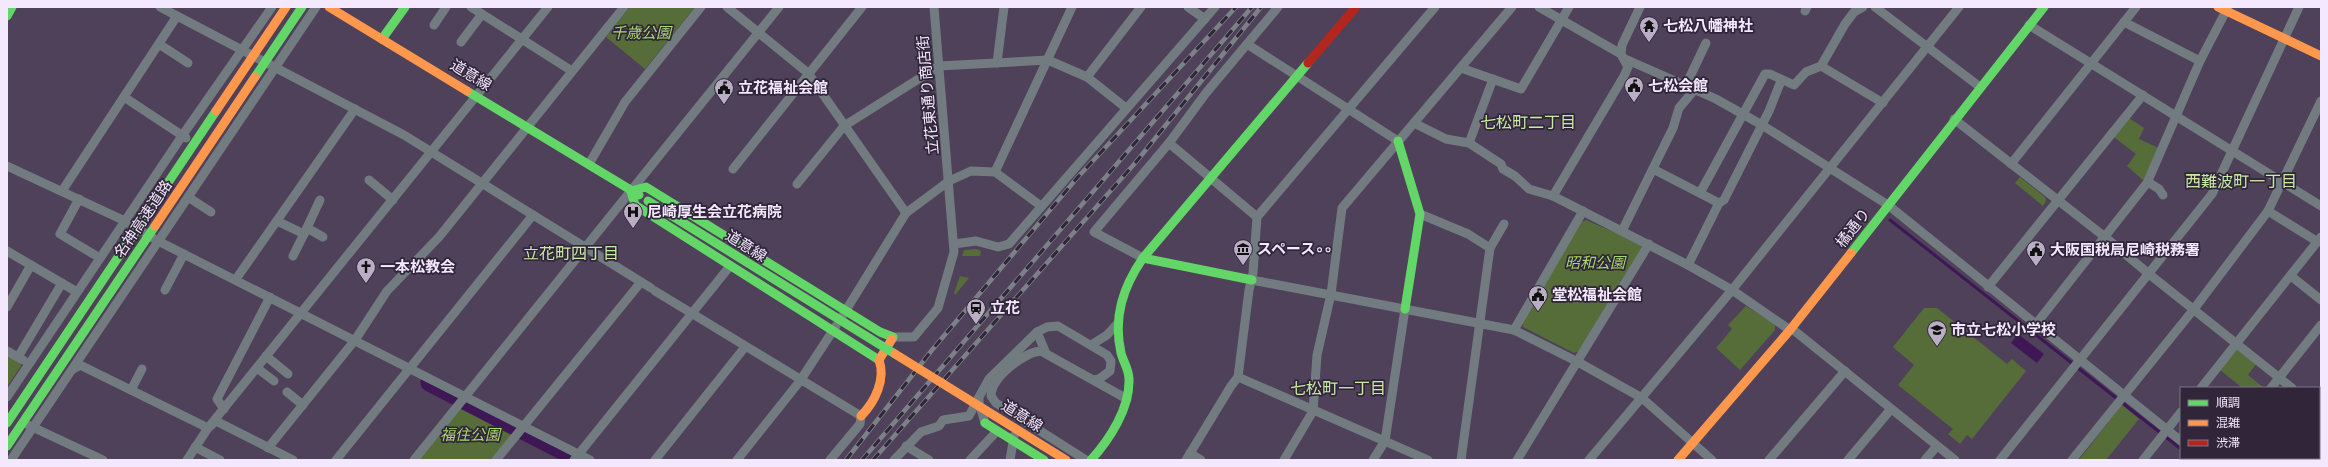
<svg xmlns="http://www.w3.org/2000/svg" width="2328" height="467" font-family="Spectral,'Noto Sans JP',serif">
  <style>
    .green { fill: #566d39 }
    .water { fill: #3f1757 }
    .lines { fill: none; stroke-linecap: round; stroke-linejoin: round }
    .stream { stroke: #3f1757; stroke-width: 3 }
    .river { stroke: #3f1757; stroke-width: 17 }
    .street { stroke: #727b80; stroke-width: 9 }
    .fast { stroke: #63d668; stroke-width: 9 }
    .slow { stroke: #ff974d; stroke-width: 9 }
    .jam { stroke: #b3261e; stroke-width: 9 }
    .rail-casing { stroke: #7c8188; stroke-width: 4.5 }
    .rail { stroke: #302539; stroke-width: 3; stroke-dasharray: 9; stroke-linecap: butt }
    .fast-bridge { stroke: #63d668; stroke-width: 9 }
    .slow-bridge { stroke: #ff974d; stroke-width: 9 }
    .labels { text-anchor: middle; stroke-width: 3.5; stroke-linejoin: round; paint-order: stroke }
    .poi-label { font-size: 15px; font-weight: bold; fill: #f4e8fe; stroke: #302539; text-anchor: start }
    .park-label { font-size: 15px; font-style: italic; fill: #a9da6e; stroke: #302539 }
    .street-label { font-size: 15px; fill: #f4e8fe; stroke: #302539 }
    .neighbourhood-label { font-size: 16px; fill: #c8eba4; stroke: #302539 }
  </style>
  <rect width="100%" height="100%" fill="#4f4159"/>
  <!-- green -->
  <g class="green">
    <polygon points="630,7 695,7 645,69 606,37"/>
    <polygon points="2129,118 2144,128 2139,139 2159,148 2144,181 2127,166 2136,154 2114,137"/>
    <polygon points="2020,177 2045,197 2046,201 2043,206 2015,183"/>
    <polygon points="1586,220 1641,244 1642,249 1580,351 1574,353 1523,327 1523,322 1581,222"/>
    <polygon points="977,249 981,251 980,256 962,256 964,250"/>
    <polygon points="960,276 969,278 955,295 954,293"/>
    <polygon points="1746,306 1775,324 1775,330 1740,370 1716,348 1732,329 1728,325"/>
    <polygon points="1924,308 1937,308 2007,364 2012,359 2026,371 1972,439 1967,435 1960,444 1948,434 1953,429 1898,385 1914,365 1893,347"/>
    <polygon points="2237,350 2256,364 2248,375 2264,388 2238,388 2240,386 2220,370"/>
    <polygon points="7,355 20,362 21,366 7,387"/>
    <polygon points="465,405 512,429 513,434 492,460 419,460 461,407"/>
    <polygon points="2122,405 2139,419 2106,460 2079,460"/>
  </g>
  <!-- water -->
  <polygon class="water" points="2018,334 2044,354 2037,363 2011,343"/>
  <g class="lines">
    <!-- stream -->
    <g class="stream">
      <polyline points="1890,220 2181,449"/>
      <polyline points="2193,458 2195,460"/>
      <polyline points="2294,458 2295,460"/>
      <polyline points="2226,460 2243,458"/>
    </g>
    <!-- river -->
    <polyline class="river" points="429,383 579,460"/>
    <!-- street -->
    <g class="street">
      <polyline points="160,7 404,135 651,288"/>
      <polyline points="471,7 572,71"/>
      <polyline points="727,7 808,73 906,213"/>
      <polyline points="1188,7 1205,19"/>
      <polyline points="1539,7 1621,54"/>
      <polyline points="1640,7 1622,45 1621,54 1628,67 1624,76 1553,196 1688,265 1732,290 1790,330"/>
      <polyline points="1875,7 1980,87"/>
      <polyline points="1805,11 1807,7"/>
      <polyline points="2124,22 2200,61"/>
      <polyline points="434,25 446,7"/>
      <polyline points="2029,25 2321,206"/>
      <polyline points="461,42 482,14"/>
      <polyline points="159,44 188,63"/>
      <polyline points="1247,44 1398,141"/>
      <polyline points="1623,58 1716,99 1762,125 1888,205 2181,441"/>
      <polyline points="997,63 1004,7"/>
      <polyline points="1821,66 1883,103"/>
      <polyline points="1461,68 1521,89 1569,7"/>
      <polyline points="1087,77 1141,7"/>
      <polyline points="1686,85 1706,43"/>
      <polyline points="124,97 186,138"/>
      <polyline points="1954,119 2105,237 2149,274 2292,388"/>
      <polyline points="1414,123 1446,139 1469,143 1501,164 1503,169 1515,176 1529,189 1553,196"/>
      <polyline points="1169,143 1257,217"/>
      <polyline points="1469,143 1493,79"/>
      <polyline points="589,164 625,102 701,7"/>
      <polyline points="2011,164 2136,7"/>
      <polyline points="7,166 125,221 158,241 590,460"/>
      <polyline points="733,169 862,7"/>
      <polyline points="1653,169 1719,203 1724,200 1769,111 1781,81"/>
      <polyline points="995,172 1072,7"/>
      <polyline points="369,180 393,200"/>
      <polyline points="2148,182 2159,189 2163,195"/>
      <polyline points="797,184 844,126 939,66 1048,60 1087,77 1126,108"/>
      <polyline points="62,191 177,16"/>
      <polyline points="1700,193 1765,74 1770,74 1794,85 1806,72 1821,66 1845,24 1854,12 1863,7"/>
      <polyline points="188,197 211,212"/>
      <polyline points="79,199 60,234 100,258"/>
      <polyline points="2268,211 2318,242"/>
      <polyline points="1420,214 1468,234 1490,248 1461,460"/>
      <polyline points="277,221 304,234 320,200"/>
      <polyline points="307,228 323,237"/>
      <polyline points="1622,231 1673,128 1679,108 1695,89"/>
      <polyline points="954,244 976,241 998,247 1009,244 1215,7"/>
      <polyline points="1490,248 1504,224"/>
      <polyline points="7,251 77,292"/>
      <polyline points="293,256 304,234"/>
      <polyline points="1143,258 1094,232 1169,143 1206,93 1278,7"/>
      <polyline points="1688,265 1719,203"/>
      <polyline points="2291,276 2321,300"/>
      <polyline points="236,279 355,109"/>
      <polyline points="1252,280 1514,330 1578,362 1642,398 1712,460"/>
      <polyline points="1988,287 2143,95"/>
      <polyline points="165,290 184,254"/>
      <polyline points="655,291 861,416 860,424 830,460"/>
      <polyline points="7,307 31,265"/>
      <polyline points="843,315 906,213 949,181 971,171 995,172 1041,206"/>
      <polyline points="2036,324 2147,183 2200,61 2228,7"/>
      <polyline points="1791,328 1955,460"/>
      <polyline points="1514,330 1583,211"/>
      <polyline points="1037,332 1045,351"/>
      <polyline points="893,337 914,337 938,308 954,252 934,7"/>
      <polyline points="1091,345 1107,335 1118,323"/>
      <polyline points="7,351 23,360"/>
      <polyline points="266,356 288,374"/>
      <polyline points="18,357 62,283"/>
      <polyline points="257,368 274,381"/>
      <polyline points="73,369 80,365 208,428 216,421 293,460"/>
      <polyline points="1238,377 1428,460"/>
      <polyline points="2201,388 2321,237"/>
      <polyline points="2271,388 2321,325"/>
      <polyline points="131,390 142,369"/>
      <polyline points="287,392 303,405"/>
      <polyline points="7,397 182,136 272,7"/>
      <polyline points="224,409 217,399 270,297"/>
      <polyline points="2319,417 2321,414"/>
      <polyline points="985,423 979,403 979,397 989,379 1037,332 1047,327 1058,326 1107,355 1111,361 1110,371 1099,379 1094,380"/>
      <polyline points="28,425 103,460"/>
      <polyline points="906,446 929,460"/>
      <polyline points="195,447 220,460"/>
      <polyline points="268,448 355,340 387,291 439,237 624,7"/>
      <polyline points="1190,453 1201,460"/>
      <polyline points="2301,458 2302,460"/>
      <polyline points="11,460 316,7"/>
      <polyline points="187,460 208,428 548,7"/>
      <polyline points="336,460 533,215"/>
      <polyline points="414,460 779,7"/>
      <polyline points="496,460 641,282"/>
      <polyline points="574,460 730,266"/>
      <polyline points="655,460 745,347"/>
      <polyline points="737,460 800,381 836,326"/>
      <polyline points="894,460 921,432 939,426 943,420 969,416 978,399"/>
      <polyline points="970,460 997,431"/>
      <polyline points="1010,460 1014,436"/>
      <path d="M1086,460l-90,-57 -5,-7c0,-18 33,-44 50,-45l86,48"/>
      <polyline points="1186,460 1231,386 1238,377 1249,290 1253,273 1257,217 1435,7"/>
      <polyline points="1284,460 1313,411 1317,355 1331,294 1342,208 1512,7"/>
      <polyline points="1373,460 1385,441 1405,309"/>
      <polyline points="1517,460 1649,244"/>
      <polyline points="1589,460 1732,290 1959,7"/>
      <polyline points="1769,460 1845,371"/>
      <polyline points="1848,460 1891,409"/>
      <polyline points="1925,460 1937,446"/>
      <polyline points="2000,460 2212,194 2299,7"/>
      <polyline points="2072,460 2194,309 2268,211 2321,101"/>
      <polyline points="2143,460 2181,412"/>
    </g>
    <!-- fast -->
    <g class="fast">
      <polyline points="7,16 12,7"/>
      <polyline points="382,39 405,7"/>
      <polyline points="467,91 639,195"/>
      <polyline points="1398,141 1420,214 1405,309"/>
      <polyline points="631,191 646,187 880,332 893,337 892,339"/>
      <polyline points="631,191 635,205 879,360"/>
      <polyline points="1851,253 2044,7"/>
      <polyline points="1143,258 1252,280"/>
      <polyline points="985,423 1044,460"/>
      <path d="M1091,460c19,-21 39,-52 38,-81 0,-9 -6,-18 -8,-26 -8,-36 2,-66 22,-95l165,-195"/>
    </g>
    <!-- slow -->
    <g class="slow">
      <polyline points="329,7 467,91"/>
      <polyline points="2218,7 2321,56"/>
      <path d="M861,416c14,-14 25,-37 18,-56l13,-21"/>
      <polyline points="1678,460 1790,330 1851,253"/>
    </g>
    <!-- jam -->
    <polyline class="jam" points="1308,63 1356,7"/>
    <!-- rail casing -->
    <g class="rail-casing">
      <g id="rail">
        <polyline points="846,460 932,350 1077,178 1236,7"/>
        <polyline points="862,460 1252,7"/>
        <polyline points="873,460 1136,162 1261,7"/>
      </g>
    </g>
    <!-- rail -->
    <use href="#rail" class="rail"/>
    <!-- fast-bridge -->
    <g class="fast-bridge">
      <polyline points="255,77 302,7"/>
      <polyline points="648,201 895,354"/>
      <polyline points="7,423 216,111"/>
      <polyline points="7,446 155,226"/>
    </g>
    <!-- slow-bridge -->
    <g class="slow-bridge">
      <polyline points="216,111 286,7"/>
      <polyline points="155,226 255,77"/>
      <polyline points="895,354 1066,460"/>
    </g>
  </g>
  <!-- icons -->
  <defs>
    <g id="temple-pin" transform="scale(1)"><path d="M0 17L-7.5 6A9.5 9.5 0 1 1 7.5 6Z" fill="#baaec4" stroke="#302539"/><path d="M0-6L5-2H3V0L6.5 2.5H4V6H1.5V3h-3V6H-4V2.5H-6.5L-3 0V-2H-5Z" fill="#111"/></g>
    <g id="civic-pin" transform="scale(1)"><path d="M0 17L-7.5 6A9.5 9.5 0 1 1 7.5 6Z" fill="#baaec4" stroke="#302539"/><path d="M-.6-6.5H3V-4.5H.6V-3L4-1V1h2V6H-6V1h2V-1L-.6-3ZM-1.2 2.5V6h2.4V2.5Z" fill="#111"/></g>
    <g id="hospital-pin" transform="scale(1)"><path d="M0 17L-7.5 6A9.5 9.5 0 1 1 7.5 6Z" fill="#baaec4" stroke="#302539"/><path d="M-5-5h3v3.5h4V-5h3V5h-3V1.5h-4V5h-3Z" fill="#111"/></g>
    <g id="museum-pin" transform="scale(1)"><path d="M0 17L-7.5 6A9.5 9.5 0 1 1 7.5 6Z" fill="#baaec4" stroke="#302539"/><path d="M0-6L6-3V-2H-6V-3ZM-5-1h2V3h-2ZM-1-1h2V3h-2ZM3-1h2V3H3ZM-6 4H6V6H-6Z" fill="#111"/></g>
    <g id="church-pin" transform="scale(1)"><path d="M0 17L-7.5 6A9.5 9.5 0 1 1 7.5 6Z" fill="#baaec4" stroke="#302539"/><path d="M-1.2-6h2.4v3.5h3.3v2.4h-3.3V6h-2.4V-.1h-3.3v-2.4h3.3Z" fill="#111"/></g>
    <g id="station-pin" transform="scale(1)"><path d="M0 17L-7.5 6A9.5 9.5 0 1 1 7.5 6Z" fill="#baaec4" stroke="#302539"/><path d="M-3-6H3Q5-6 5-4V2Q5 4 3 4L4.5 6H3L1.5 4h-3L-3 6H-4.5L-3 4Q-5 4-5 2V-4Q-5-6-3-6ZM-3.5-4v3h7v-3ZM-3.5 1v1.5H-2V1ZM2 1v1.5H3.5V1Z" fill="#111"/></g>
    <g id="school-pin" transform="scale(1)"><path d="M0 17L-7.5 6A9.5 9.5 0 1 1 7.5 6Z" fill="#baaec4" stroke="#302539"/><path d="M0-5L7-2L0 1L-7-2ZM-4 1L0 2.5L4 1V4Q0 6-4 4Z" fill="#111"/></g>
  </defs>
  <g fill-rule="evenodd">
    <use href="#temple-pin" x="1649" y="26"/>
    <use href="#civic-pin" x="1634" y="86"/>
    <use href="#civic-pin" x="724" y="88"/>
    <use href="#hospital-pin" x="633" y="212"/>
    <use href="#museum-pin" x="1243" y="249"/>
    <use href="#civic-pin" x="2036" y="250"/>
    <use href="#church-pin" x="366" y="267"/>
    <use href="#civic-pin" x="1538" y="295"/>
    <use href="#station-pin" x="976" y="308"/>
    <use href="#school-pin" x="1937" y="330"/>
  </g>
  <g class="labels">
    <!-- poi labels -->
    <g class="poi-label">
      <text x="1663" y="31">七松八幡神社</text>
      <text x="1648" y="91">七松会館</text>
      <text x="738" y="93">立花福祉会館</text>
      <text x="647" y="217">尼崎厚生会立花病院</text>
      <text x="1257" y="254">スペース○○</text>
      <text x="2050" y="255">大阪国税局尼崎税務署</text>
      <text x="380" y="272">一本松教会</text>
      <text x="1552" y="300">堂松福祉会館</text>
      <text x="990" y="313">立花</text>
      <text x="1951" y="335">市立七松小学校</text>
    </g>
    <!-- park labels -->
    <g class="park-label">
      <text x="641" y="38">千歳公園</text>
      <text x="1595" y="268">昭和公園</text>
      <text x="470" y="440">福住公園</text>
    </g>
    <!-- street labels -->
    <g class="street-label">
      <text transform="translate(471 75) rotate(31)" y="5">道意線</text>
      <text transform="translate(928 95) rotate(-95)" y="5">立花東通り商店街</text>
      <text transform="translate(143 219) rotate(-56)" y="5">名神高速道路</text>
      <text transform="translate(1853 228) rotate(-52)" y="5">橘通り</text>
      <text transform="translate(746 246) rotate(32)" y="5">道意線</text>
      <text transform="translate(1022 416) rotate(32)" y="5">道意線</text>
    </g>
    <!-- neighbourhood labels -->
    <g class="neighbourhood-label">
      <text x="1528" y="128">七松町二丁目</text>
      <text x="2241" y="187">西難波町一丁目</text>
      <text x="571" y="259">立花町四丁目</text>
      <text x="1338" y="394">七松町一丁目</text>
    </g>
  </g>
  <!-- border -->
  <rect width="2328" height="467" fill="none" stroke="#f4e8fe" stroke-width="16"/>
  <!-- legend -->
  <rect x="2180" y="387" width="140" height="72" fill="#302539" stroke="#7e7388"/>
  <rect x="2188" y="400" width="20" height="6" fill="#63d668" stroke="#7e7388"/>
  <text x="2216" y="407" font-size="12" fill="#f4e8fe">順調</text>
  <rect x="2188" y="420" width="20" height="6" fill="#ff974d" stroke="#7e7388"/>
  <text x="2216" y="427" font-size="12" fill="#f4e8fe">混雑</text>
  <rect x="2188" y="440" width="20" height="6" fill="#b3261e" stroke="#7e7388"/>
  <text x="2216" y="447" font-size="12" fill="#f4e8fe">渋滞</text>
</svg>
